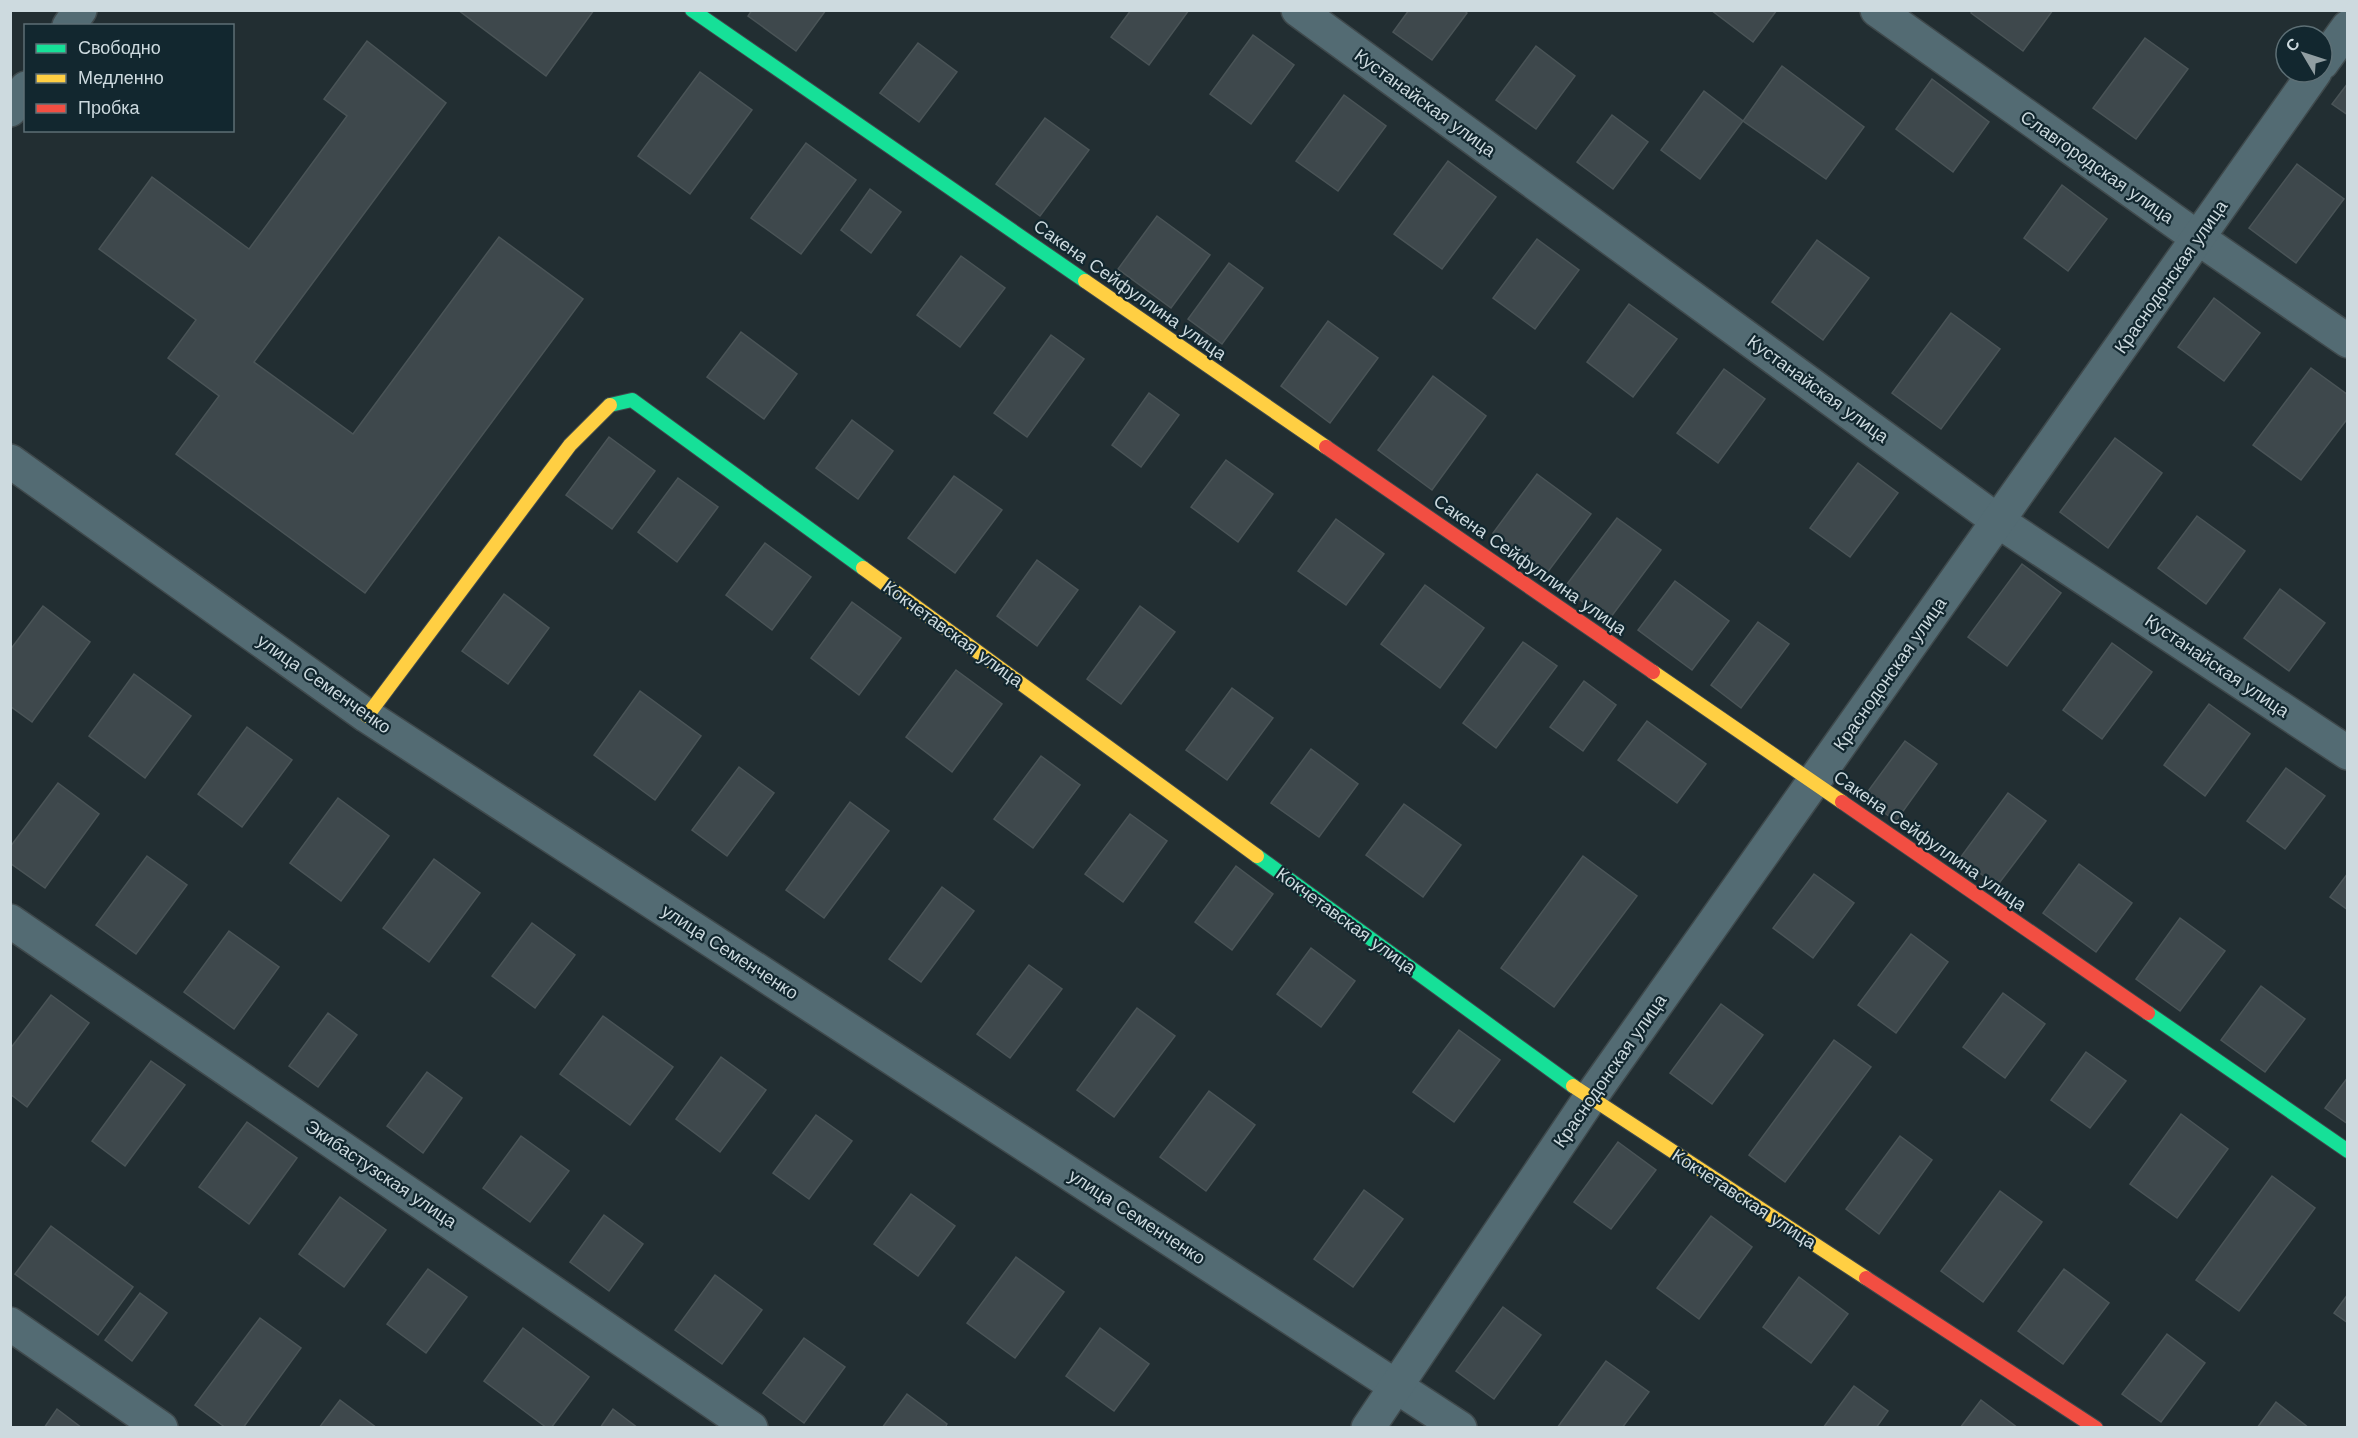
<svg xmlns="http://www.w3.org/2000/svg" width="2358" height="1438" font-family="'Work Sans',sans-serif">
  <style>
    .building { fill: #3e484c; stroke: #4a5457; stroke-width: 1.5 }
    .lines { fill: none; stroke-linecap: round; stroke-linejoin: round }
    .street-casing { stroke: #3f494c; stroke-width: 36 }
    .fast-casing { stroke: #3f494c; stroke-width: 16 }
    .slow-casing { stroke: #3f494c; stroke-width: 16 }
    .jam-casing { stroke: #3f494c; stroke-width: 16 }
    .street { stroke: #536b73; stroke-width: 33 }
    .fast { stroke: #16e098; stroke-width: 14 }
    .slow { stroke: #ffcf43; stroke-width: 14 }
    .jam { stroke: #f24e42; stroke-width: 14 }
    .labels { text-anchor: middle; stroke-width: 4.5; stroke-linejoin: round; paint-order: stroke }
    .street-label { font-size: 18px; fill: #cddadf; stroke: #12272f }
  </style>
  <rect width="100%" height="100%" fill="#222e32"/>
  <!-- building -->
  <g class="building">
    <polygon points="458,10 594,10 546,76"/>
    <polygon points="752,10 826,10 796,51 748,16"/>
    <polygon points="1131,10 1189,10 1149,65 1111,37"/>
    <polygon points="1409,10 1464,10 1467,13 1432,60 1393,32"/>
    <polygon points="1711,10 1777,10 1753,42"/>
    <polygon points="1972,10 2053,10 2023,51 1971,13"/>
    <polygon points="1253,35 1294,65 1251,124 1210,94"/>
    <polygon points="2145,38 2188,69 2136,139 2093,108"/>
    <polygon points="367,41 446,103 254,362 353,434 499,237 583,299 365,593 176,454 219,396 168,358 196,320 99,249 152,177 249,249 347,116 324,99"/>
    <polygon points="918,43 957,72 919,122 880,93"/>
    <polygon points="1536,46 1575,76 1536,129 1496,100"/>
    <polygon points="1782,66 1864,127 1826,179 1743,121"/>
    <polygon points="700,72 752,110 690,194 638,156"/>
    <polygon points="1932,79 1989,122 1953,172 1896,129"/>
    <polygon points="2348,83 2348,115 2332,104"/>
    <polygon points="1704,91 1743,121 1700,179 1661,150"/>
    <polygon points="1344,95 1386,126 1338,191 1296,161"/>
    <polygon points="1612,115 1648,142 1613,189 1577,162"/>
    <polygon points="1045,118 1089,150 1040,216 996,184"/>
    <polygon points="806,143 856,180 801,254 751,218"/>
    <polygon points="1448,161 1496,197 1442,269 1394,234"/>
    <polygon points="2297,164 2344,199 2296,263 2249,228"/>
    <polygon points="2062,185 2107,219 2068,271 2024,238"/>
    <polygon points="870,189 901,212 871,253 841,230"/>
    <polygon points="1157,216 1210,255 1171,308 1118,269"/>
    <polygon points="1537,239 1579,270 1535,329 1493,298"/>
    <polygon points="1817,240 1869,278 1823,340 1772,302"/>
    <polygon points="961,256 1005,288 960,347 917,315"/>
    <polygon points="1229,263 1263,288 1222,344 1188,319"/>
    <polygon points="2214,298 2260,333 2224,381 2178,347"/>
    <polygon points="1629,304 1677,339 1633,397 1587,362"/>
    <polygon points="1951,313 2000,349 1941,429 1892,393"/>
    <polygon points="1328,321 1378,358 1330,423 1281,386"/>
    <polygon points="741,332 797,374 764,419 707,377"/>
    <polygon points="1051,335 1084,359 1027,437 994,413"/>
    <polygon points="2311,368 2348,395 2348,418 2301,480 2253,445"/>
    <polygon points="1724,369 1765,399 1718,463 1677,433"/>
    <polygon points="1433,376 1486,416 1432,490 1378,450"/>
    <polygon points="1149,393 1179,415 1141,467 1112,445"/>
    <polygon points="852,420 893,451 858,499 816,468"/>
    <polygon points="609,437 655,471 612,529 566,495"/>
    <polygon points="2115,438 2162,473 2108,548 2060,512"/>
    <polygon points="1226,460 1273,494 1238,542 1191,507"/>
    <polygon points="1858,463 1898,493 1850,557 1810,528"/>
    <polygon points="1537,474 1591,514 1547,573 1493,533"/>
    <polygon points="954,476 1002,510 955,573 908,538"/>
    <polygon points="678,478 718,507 677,562 638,532"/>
    <polygon points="2197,516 2245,551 2206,604 2158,568"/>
    <polygon points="1617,518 1661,550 1608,621 1564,588"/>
    <polygon points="1336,519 1384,554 1346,605 1298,571"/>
    <polygon points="765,543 811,577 772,630 726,595"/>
    <polygon points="1037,560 1078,590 1037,646 997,616"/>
    <polygon points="2022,564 2061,593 2007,666 1968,637"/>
    <polygon points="1675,581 1729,621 1692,670 1638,630"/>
    <polygon points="1425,585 1484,628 1440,688 1381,644"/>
    <polygon points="2280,589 2325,623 2289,671 2244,638"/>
    <polygon points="504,594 549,628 508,684 462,651"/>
    <polygon points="852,602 901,638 859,695 811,658"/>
    <polygon points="43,606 90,642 32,722 10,706 10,650"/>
    <polygon points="1140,606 1175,632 1121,704 1087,679"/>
    <polygon points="1758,622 1789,644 1741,708 1711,685"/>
    <polygon points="1523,642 1557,666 1496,748 1463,723"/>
    <polygon points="2112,643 2152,672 2102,739 2063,710"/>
    <polygon points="956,670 1002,704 952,772 906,737"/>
    <polygon points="134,674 191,716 145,778 89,736"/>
    <polygon points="1584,681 1616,705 1583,751 1550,727"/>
    <polygon points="1232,688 1273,718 1227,780 1186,750"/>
    <polygon points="640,691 701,736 655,800 594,755"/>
    <polygon points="2209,704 2250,734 2205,796 2164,765"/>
    <polygon points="1647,721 1706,764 1677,803 1618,760"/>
    <polygon points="247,727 292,760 242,827 198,794"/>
    <polygon points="1905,741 1937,764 1896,821 1863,798"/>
    <polygon points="1311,749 1358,784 1319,837 1271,803"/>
    <polygon points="1041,756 1080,785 1033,848 994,819"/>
    <polygon points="739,767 774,793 727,856 692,830"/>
    <polygon points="2286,768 2325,796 2285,849 2247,821"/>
    <polygon points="58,783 99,814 45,888 10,863 10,847"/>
    <polygon points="2008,793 2046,821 1997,886 1960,858"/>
    <polygon points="338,798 389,836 341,901 290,863"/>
    <polygon points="850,802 889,831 824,918 786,890"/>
    <polygon points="1404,804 1461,845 1423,897 1366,855"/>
    <polygon points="1130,814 1167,841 1123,902 1085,874"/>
    <polygon points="147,856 187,885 136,954 96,925"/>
    <polygon points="1583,856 1637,896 1554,1007 1501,968"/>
    <polygon points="434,859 480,893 429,962 383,928"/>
    <polygon points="2079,864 2132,903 2096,952 2043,913"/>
    <polygon points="1236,866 1273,894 1232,950 1195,922"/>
    <polygon points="2348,873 2348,910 2330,897"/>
    <polygon points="1814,874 1854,903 1813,958 1773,928"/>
    <polygon points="942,887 974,911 921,982 889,959"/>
    <polygon points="2180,918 2225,951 2180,1011 2136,979"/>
    <polygon points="532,923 575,955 535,1008 492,976"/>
    <polygon points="229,931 279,967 234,1029 184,992"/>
    <polygon points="1911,934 1948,962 1896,1033 1858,1005"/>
    <polygon points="1311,948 1355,981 1321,1027 1277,994"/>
    <polygon points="1029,965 1062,989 1010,1058 977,1034"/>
    <polygon points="2261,986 2305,1019 2265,1072 2221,1040"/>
    <polygon points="2003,993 2045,1024 2005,1078 1963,1047"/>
    <polygon points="51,995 89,1023 27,1107 10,1094 10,1049"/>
    <polygon points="1721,1004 1763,1035 1712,1104 1670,1073"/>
    <polygon points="1137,1008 1175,1036 1114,1117 1077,1090"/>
    <polygon points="328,1013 357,1035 318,1087 289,1066"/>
    <polygon points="603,1016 673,1067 630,1125 560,1074"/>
    <polygon points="1459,1030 1500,1060 1454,1122 1413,1092"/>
    <polygon points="1834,1040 1871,1067 1785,1182 1749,1155"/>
    <polygon points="2086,1052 2126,1081 2090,1128 2051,1100"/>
    <polygon points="721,1057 766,1090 720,1152 676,1119"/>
    <polygon points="151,1061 185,1085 125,1166 92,1141"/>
    <polygon points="427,1072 462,1098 423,1153 387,1126"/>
    <polygon points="2348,1077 2348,1124 2325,1108"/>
    <polygon points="1209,1091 1255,1125 1206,1191 1160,1157"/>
    <polygon points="2181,1114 2228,1149 2177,1218 2130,1184"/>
    <polygon points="816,1115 852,1141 809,1199 773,1173"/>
    <polygon points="247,1122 297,1158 249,1224 199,1187"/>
    <polygon points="521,1136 569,1171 530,1222 483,1188"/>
    <polygon points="1900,1136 1932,1160 1879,1234 1846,1209"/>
    <polygon points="1618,1142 1656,1170 1611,1229 1574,1202"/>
    <polygon points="2272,1176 2315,1208 2239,1311 2196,1280"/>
    <polygon points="1364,1190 1403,1219 1353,1287 1314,1259"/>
    <polygon points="2000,1191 2042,1222 1983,1302 1941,1271"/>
    <polygon points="911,1194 955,1226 918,1276 874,1244"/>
    <polygon points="340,1197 386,1230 344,1287 299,1254"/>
    <polygon points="604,1215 643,1244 609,1291 570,1262"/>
    <polygon points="1711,1216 1752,1247 1699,1319 1657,1288"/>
    <polygon points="51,1226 133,1287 98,1335 15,1274"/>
    <polygon points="1016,1257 1064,1292 1015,1358 967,1323"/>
    <polygon points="428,1269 467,1297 426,1353 387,1324"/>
    <polygon points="2064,1269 2109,1303 2063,1364 2018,1331"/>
    <polygon points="715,1275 762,1310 722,1364 675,1330"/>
    <polygon points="1799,1277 1848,1314 1811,1363 1763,1327"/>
    <polygon points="140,1293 167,1313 132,1361 105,1340"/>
    <polygon points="2348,1294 2348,1323 2334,1313"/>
    <polygon points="1503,1307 1541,1335 1494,1399 1456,1371"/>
    <polygon points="260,1318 301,1348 243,1428 226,1428 195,1405"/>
    <polygon points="523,1328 589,1377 551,1428 547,1428 484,1381"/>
    <polygon points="1100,1328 1149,1364 1114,1411 1066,1376"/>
    <polygon points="2167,1334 2205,1363 2161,1422 2122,1394"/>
    <polygon points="804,1338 845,1367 804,1423 763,1393"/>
    <polygon points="1606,1361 1649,1392 1622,1428 1557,1428"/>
    <polygon points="1854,1386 1888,1411 1876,1428 1823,1428"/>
    <polygon points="907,1394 947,1424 945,1428 882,1428"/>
    <polygon points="340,1400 377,1428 319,1428"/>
    <polygon points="1981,1400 2018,1428 1960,1428"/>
    <polygon points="2276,1402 2309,1428 2257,1428"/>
    <polygon points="57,1409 82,1428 44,1428"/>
    <polygon points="613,1409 638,1428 600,1428"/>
  </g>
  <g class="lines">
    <!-- street casing -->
    <g class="street-casing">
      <g id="street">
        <polyline points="1298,10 1998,521 2348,753"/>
        <polyline points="1877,10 2198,238 2348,341"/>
        <polyline points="69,26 80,10"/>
        <polyline points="2322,63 2348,27"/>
        <polyline points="10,110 26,88"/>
        <polyline points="10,461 367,716 1460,1428"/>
        <polyline points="10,921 751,1428"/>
        <polyline points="10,1324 161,1428"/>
        <polyline points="1368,1428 1590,1098 2315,72"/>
      </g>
    </g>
    <!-- fast casing -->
    <g class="fast-casing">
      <g id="fast">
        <polyline points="692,10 1085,281"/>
        <polyline points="610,405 632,400 863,568"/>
        <polyline points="1257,856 1573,1086"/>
        <polyline points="2148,1013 2348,1151"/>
      </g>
    </g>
    <!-- slow casing -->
    <g class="slow-casing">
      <g id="slow">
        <polyline points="1085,281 1326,447"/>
        <polyline points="863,568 1257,856"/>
        <polyline points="1653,672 1842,802"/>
        <polyline points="367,716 570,445 610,405"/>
        <polyline points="1573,1086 1866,1278"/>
      </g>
    </g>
    <!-- jam casing -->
    <g class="jam-casing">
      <g id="jam">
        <polyline points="1326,447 1653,672"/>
        <polyline points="1842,802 2148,1013"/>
        <polyline points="1866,1278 2096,1428"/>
      </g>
    </g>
    <!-- street -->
    <use href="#street" class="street"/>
    <!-- fast -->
    <use href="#fast" class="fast"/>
    <!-- slow -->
    <use href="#slow" class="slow"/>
    <!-- jam -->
    <use href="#jam" class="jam"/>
  </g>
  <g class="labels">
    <!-- street labels -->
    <g class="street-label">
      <text transform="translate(1425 103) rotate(36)" y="6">Кустанайская улица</text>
      <text transform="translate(2097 167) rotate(35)" y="6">Славгородская улица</text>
      <text transform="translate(2171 277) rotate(-55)" y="6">Краснодонская улица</text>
      <text transform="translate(1130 290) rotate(35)" y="6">Сакена Сейфуллина улица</text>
      <text transform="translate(1818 389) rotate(36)" y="6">Кустанайская улица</text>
      <text transform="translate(1530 565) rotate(35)" y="6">Сакена Сейфуллина улица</text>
      <text transform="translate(953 634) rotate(36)" y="6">Кокчетавская улица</text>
      <text transform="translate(2217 666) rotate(34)" y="6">Кустанайская улица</text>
      <text transform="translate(1890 674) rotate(-55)" y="6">Краснодонская улица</text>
      <text transform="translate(324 684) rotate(35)" y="6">улица Семенченко</text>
      <text transform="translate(1930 841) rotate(35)" y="6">Сакена Сейфуллина улица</text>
      <text transform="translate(1346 921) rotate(36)" y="6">Кокчетавская улица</text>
      <text transform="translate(730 952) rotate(33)" y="6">улица Семенченко</text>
      <text transform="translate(1610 1071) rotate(-55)" y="6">Краснодонская улица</text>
      <text transform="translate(381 1174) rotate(34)" y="6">Экибастузская улица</text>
      <text transform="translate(1744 1199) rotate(33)" y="6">Кокчетавская улица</text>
      <text transform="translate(1137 1217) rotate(33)" y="6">улица Семенченко</text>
    </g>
  </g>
  <!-- border -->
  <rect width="2358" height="1438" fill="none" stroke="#cddadf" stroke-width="24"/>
  <!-- legend -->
  <rect x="24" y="24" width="210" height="108" fill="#12272f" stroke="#5d6f75" stroke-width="1.5"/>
  <rect x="36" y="44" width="30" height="9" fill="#16e098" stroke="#5d6f75" stroke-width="1.5"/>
  <text x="78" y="54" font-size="18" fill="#cddadf">Свободно</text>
  <rect x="36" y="74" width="30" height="9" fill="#ffcf43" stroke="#5d6f75" stroke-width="1.5"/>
  <text x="78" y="84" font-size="18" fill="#cddadf">Медленно</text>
  <rect x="36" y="104" width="30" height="9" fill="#f24e42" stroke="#5d6f75" stroke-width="1.5"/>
  <text x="78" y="114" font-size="18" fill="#cddadf">Пробка</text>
  <!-- north arrow -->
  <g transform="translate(2304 54) rotate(309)"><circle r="28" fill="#12272f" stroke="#5d6f75" stroke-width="1.5"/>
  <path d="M0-4.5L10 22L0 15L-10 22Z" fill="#919ea2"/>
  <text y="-9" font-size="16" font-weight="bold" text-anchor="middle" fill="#cddadf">С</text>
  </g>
</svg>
